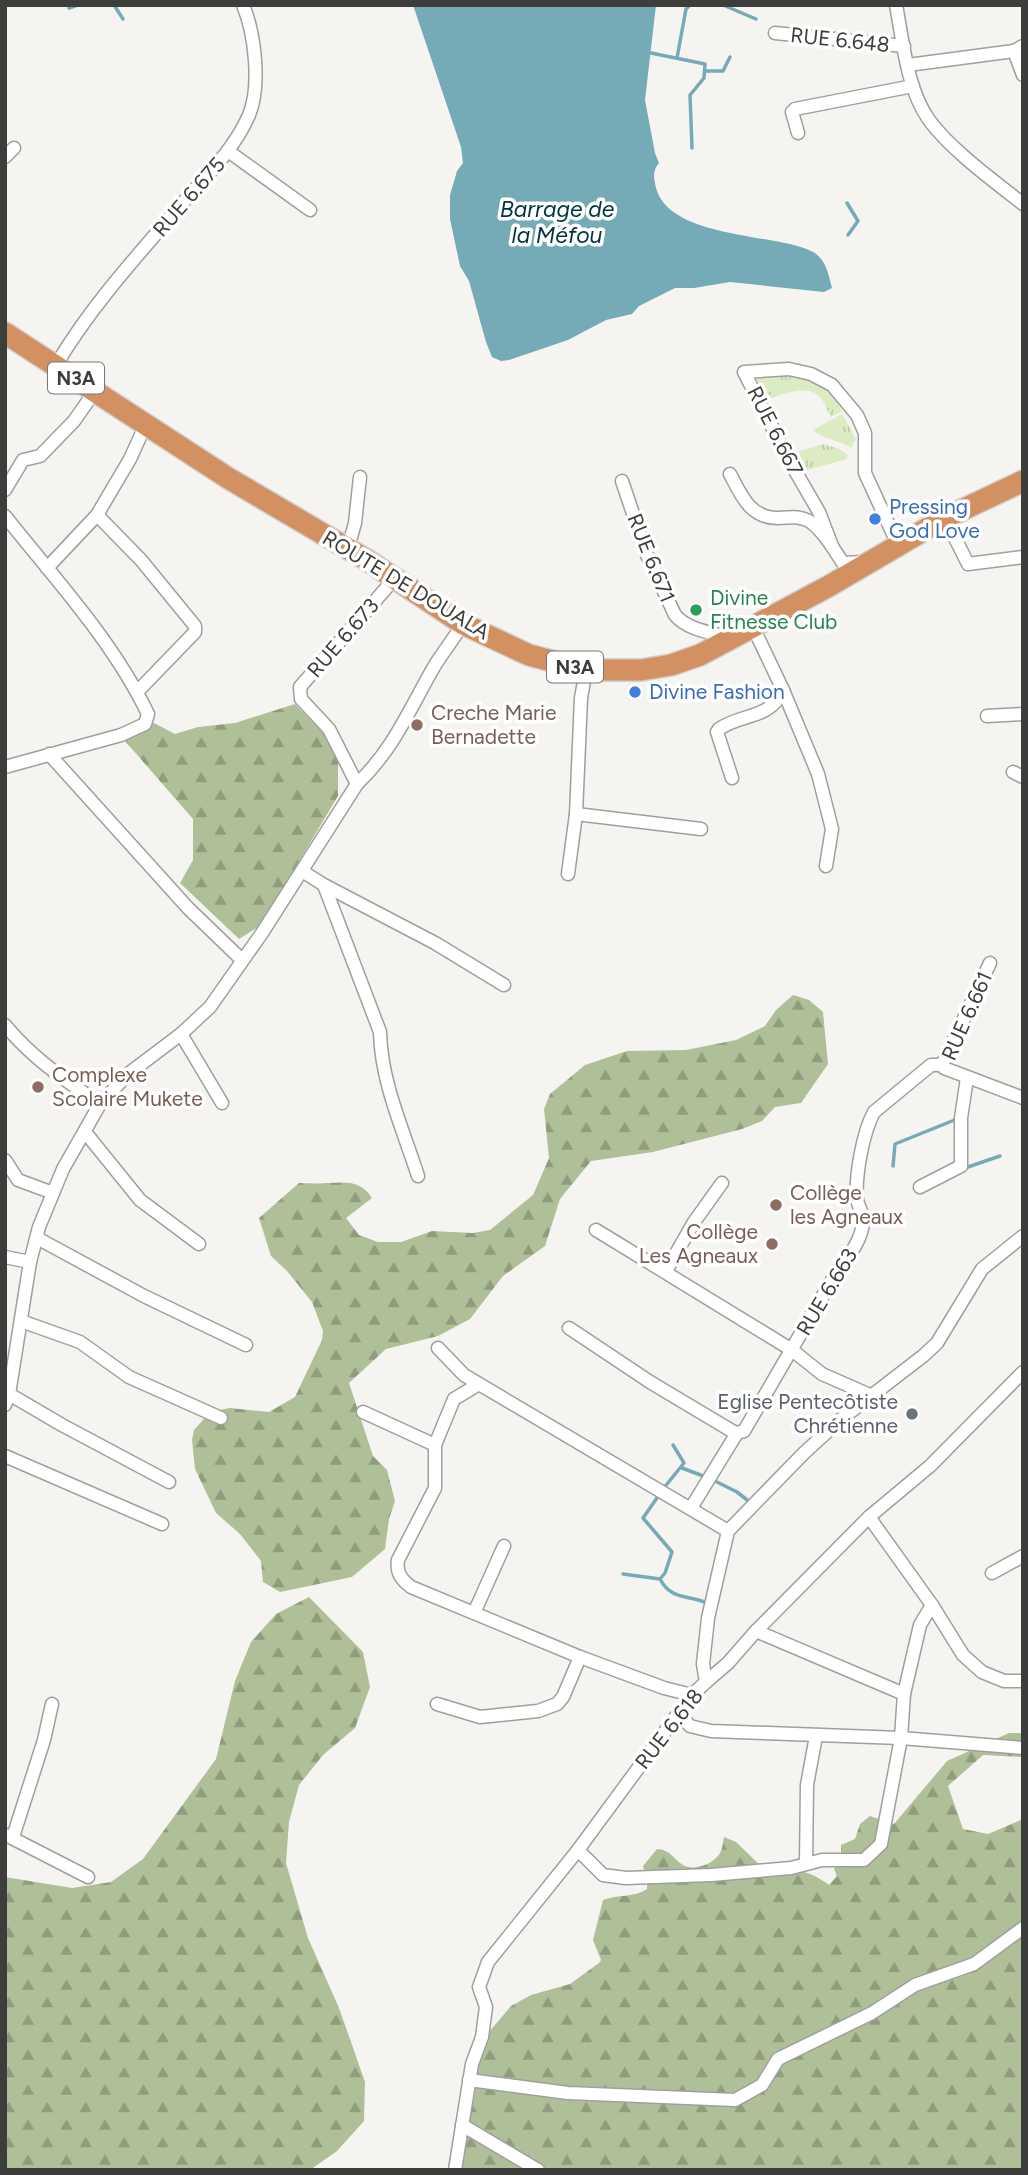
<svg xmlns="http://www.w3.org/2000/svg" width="1028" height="2175" font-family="Figtree,sans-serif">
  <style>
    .grass { fill: url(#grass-tufts) }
    .forest { fill: url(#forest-firs) }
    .water { fill: #75aab7 }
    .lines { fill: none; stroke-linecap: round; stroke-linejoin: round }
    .stream { stroke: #75aab7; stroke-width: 3.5 }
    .minor-casing { stroke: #a09f9d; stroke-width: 15 }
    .trunk-casing { stroke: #d0d0d0; stroke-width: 24 }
    .minor { stroke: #fff; stroke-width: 12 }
    .trunk { stroke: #d39060; stroke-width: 21 }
    .shop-dot { fill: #3f7fe0; stroke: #fff; stroke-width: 2.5 }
    .leisure-dot { fill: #2e9e5b; stroke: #fff; stroke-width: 2.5 }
    .education-dot { fill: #8d6e63; stroke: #fff; stroke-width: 2.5 }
    .worship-dot { fill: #6b7280; stroke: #fff; stroke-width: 2.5 }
    .labels { text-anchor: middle; stroke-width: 7; stroke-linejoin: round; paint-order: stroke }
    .shield { fill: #fff; stroke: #777776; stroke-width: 2 }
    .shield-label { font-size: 19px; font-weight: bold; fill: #3d3d3c }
    .street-label { font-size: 21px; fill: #3d3d3c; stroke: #fff }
    .shop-label { font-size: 21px; fill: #366cbe; stroke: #fff; text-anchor: start }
    .leisure-label { font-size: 21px; fill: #27864d; stroke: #fff; text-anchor: start }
    .education-label { font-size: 21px; fill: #785e54; stroke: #fff; text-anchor: start }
    .worship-label { font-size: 21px; fill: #5b616d; stroke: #fff; text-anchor: end }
    .water-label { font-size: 23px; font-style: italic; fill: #00343e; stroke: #fff }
  </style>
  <defs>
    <pattern id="grass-tufts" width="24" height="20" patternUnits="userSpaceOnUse" patternTransform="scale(1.75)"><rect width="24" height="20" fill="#dbecc3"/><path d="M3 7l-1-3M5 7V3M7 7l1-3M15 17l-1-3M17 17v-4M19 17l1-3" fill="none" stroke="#bdcba8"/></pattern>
    <pattern id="forest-firs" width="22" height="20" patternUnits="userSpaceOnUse" patternTransform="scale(1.75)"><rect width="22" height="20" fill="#afc098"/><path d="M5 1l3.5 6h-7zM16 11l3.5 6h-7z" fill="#909d7d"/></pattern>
  </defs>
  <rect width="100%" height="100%" fill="#f6f4f1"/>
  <!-- grass -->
  <g class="grass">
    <path d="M779,371l47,12 16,28 -11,6c-4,-6 -6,-15 -11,-20 -13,-14 -39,-2 -54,3l-12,-27z"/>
    <path d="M842,414l14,25 -5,9c-13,-9 -28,-8 -38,-18z"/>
    <polygon points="823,444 837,448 848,455 847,459 800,472 790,454"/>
  </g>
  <!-- forest -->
  <g class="forest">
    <polygon points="295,704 323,733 338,761 338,796 261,925 239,939 180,883 193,860 193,819 125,741 154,723 175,734 198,727 235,723"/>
    <path d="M793,995l16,5 14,12 5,52 -27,39 -26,4 -13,14 -20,8 -89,23 -62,9 -31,38 -15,47 -42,30 -33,43 -32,17 -52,13 -37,34 24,73 14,14 8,31 -6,18 -4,30 -33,28 -72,15 -17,-10 -2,-21 -21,-27 -24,-21 -21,-44 -3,-29 2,-10 16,-18 20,-4 39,4 26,-15 27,-57 1,-9 -11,-29 -25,-31 -16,-15 -12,-38 40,-35c9,0 19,1 28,0 19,-1 34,-3 45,15l-26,20 13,17 19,7h23l31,-11 41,2 17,-3 43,-35 16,-37 -5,-49 6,-15 35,-29 42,-14 59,-1 50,-10 29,-14 11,-16z"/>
    <polygon points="309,1597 363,1652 370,1687 355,1728 323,1755 299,1785 289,1822 286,1863 308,1938 339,2008 365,2082 364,2121 337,2151 310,2170 5,2170 5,1877 72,1888 111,1882 143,1859 216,1759 235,1681 251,1642 276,1614"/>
    <path d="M1009,1733h14v24l-40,-2 -35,31 15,43 25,5 35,-15v351h-562l16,-90 -1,-8 13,-40 22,-26 20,-11 39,-11 29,-21 2,-3 -8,-20 10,-40c15,-6 31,-2 44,-11v-8l-4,-15 14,-17c14,0 17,12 28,17 12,5 34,-4 37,-18 1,-4 1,-7 2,-11l12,5 27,26c27,1 44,0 66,17l8,-9 -3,-7 7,-15v-9l14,-6 5,-15 10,-8 24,8 53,-63z"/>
  </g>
  <!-- water -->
  <path class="water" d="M413,5h243l-11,95 10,53 4,10c-5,6 -6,12 -4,20 8,56 119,50 156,68 15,7 17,22 21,37l-8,4 -94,-10 -36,6h-19l-36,18 -7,8 -26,6 -38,20 -59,20 -8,1 -9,-4 -6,-15 -17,-61 -9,-15 -10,-47v-24l7,-24 6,-8 -2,-16z"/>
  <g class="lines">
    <!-- stream -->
    <g class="stream">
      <polyline points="114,5 123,19"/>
      <polyline points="723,5 756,19"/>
      <polyline points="69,8 78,5"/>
      <polyline points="651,53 705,64 704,78 690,95 692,148"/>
      <polyline points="677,58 686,9 690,5"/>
      <polyline points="705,71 723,71 730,57"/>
      <polyline points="847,203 858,221 848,235"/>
      <polyline points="893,1166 895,1144 957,1119"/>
      <polyline points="965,1168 1000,1156"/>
      <polyline points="682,1468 706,1477"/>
      <polyline points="713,1480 737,1492 751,1503"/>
      <polyline points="663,1489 684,1463 673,1445"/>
      <polyline points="659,1495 643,1518 672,1552 665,1573 660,1579"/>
      <polyline points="623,1574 660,1579"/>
      <path d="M660,1579c12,23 31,15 49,25"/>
    </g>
    <!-- minor casing -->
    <g class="minor-casing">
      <g id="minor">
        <path d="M896,5c7,37 11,84 33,115 22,30 65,61 94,84"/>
        <polyline points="775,33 904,46"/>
        <polyline points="1014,51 1023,75"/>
        <polyline points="908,65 1014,51 1023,46"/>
        <polyline points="798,133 792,112 795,109 913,86"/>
        <polyline points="228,151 310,210"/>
        <polyline points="5,157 14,148"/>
        <path d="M56,365c35,-59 81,-109 125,-160 24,-28 53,-55 68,-90 12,-29 6,-81 -6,-110"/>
        <path d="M730,474c11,21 20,44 48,44 12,0 20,-3 31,3 14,9 25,29 34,42l21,-1"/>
        <path d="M622,481l25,74 28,60c12,15 38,18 56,23"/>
        <polyline points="5,490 23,460 40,456 74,421 95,391"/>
        <polyline points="97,515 141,560 195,626 195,632 138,691"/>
        <path d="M5,516c50,63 108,125 143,198l-3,10 -24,11 -116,32"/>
        <polyline points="945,518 968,564 1023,557"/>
        <polyline points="832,546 819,512 790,462 744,372 789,369 811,374 832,385 857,415 865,433 865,473 899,547"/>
        <polyline points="348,548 355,523 360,477"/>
        <polyline points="47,568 97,515 130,459 146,424"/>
        <path d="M395,578l-95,109 1,12 28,30 28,55c37,-35 53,-76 78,-119 9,-14 19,-27 28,-41"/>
        <polyline points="753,627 783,690 818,774 832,829 826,866"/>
        <polyline points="987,716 1023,714"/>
        <polyline points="49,754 188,908 242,960"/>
        <polyline points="1013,772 1023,777"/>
        <path d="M732,778l-15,-46 2,-3c23,-16 51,-9 64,-39"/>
        <polyline points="576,814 701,829"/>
        <polyline points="302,871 324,885 435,943 504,985"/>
        <polyline points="568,874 576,814 581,698 586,670"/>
        <path d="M324,885l56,147c1,50 23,97 38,144"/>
        <polyline points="990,963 942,1065 944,1068 1023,1098"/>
        <path d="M5,1025c28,34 59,54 95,79"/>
        <polyline points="181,1034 222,1103"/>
        <polyline points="85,1132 140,1200 199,1244"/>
        <polyline points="5,1160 18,1180 53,1193"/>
        <polyline points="920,1187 961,1166 961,1118 967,1078"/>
        <polyline points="596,1230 792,1350 822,1374 870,1395"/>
        <polyline points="37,1238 144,1296 246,1345"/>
        <polyline points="5,1257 30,1262"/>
        <polyline points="666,1271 694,1222 722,1183"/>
        <polyline points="21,1321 80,1342 129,1377 221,1418"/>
        <path d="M569,1328l81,54 82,49 5,2 7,-2 95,-163c11,-13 24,-30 24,-48 0,-7 -5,-14 -6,-21 -2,-23 6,-67 17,-87l57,-47h11"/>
        <path d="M438,1348l26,27 15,9 -25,15 -19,46v43l-37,72c-2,13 3,19 13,27l169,70 84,31 28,7"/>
        <polyline points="479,1384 728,1531"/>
        <polyline points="9,1394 62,1425 169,1482"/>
        <polyline points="5,1405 9,1394 30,1262 39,1227 63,1169 100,1104 128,1074 181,1034 210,1007 262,933 357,784"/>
        <polyline points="363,1412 435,1445"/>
        <polyline points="5,1456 162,1524"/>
        <polyline points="691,1508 737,1433"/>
        <polyline points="869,1517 932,1605 963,1655 982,1672 1004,1681 1023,1681"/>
        <polyline points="992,1573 1023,1556"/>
        <polyline points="474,1613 504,1546"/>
        <polyline points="756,1631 904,1694"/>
        <polyline points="706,1682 728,1663 756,1631 869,1517 930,1466 1023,1372"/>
        <polyline points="437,1704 480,1717 538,1711 557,1704 563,1697 580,1657"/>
        <polyline points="678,1713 690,1726 711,1731 901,1738 1023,1748"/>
        <polyline points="6,1835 88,1877"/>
        <polyline points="13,1837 44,1740 52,1704"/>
        <polyline points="578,1850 603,1875 626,1878 711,1875 791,1868 822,1860 864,1860 881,1844 901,1738 904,1694 920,1625 932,1605"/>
        <polyline points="806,1864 807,1785 816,1736"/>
        <polyline points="469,2080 568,2093 735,2100 762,2085 778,2059 872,2013 915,1985 974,1964 1023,1928"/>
        <polyline points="462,2125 538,2170"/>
        <polyline points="455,2170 472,2064 482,2037 486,2007 479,1987 488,1962 578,1850 692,1695 706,1682 703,1664 708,1618 728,1531 804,1453 840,1420 923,1356 937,1343 982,1269 1023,1236"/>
      </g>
    </g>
    <!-- trunk casing -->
    <g class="trunk-casing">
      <polyline id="trunk" points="5,333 228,478 367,560 463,624 529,655 586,670 641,670 671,665 700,655 829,586 945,518 1023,481"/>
    </g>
    <!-- minor -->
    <use href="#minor" class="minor"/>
    <!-- trunk -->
    <use href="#trunk" class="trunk"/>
  </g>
  <!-- markers -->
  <g class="shop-dot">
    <circle cx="875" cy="519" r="7"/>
    <circle cx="635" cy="692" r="7"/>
  </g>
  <circle class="leisure-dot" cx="696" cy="610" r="7"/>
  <g class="education-dot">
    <circle cx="417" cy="725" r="7"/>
    <circle cx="38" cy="1087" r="7"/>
    <circle cx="776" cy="1205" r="7"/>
    <circle cx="772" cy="1244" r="7"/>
  </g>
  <circle class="worship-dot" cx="912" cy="1414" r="7"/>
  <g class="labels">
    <!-- shield labels -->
    <g class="shield">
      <rect x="48" y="362.5" width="56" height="31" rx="5"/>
      <rect x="547" y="651.5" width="56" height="31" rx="5"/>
    </g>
    <g class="shield-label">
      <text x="76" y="385">N3A</text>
      <text x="575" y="674">N3A</text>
    </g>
    <!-- street labels -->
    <g class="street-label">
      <text transform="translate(840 40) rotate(6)" y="7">RUE 6.648</text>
      <text transform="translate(189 197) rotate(-49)" y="7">RUE 6.675</text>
      <text transform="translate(775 431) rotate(63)" y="7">RUE 6.667</text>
      <text transform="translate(651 558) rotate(68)" y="7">RUE 6.671</text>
      <text transform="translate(406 585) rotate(31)" y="7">ROUTE DE DOUALA</text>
      <text transform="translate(343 638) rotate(-49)" y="7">RUE 6.673</text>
      <text transform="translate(967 1016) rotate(-66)" y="7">RUE 6.661</text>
      <text transform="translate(827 1292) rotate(-59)" y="7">RUE 6.663</text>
      <text transform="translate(669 1729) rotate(-52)" y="7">RUE 6.618</text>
    </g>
    <!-- shop labels -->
    <g class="shop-label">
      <text x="889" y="514">Pressing<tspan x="889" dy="24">God Love</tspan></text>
      <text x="649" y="699">Divine Fashion</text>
    </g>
    <!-- leisure labels -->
    <g class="leisure-label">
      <text x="710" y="605">Divine<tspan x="710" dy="24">Fitnesse Club</tspan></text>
    </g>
    <!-- education labels -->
    <g class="education-label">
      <text x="431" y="720">Creche Marie<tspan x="431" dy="24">Bernadette</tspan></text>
      <text x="52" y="1082">Complexe<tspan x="52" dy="24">Scolaire Mukete</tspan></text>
      <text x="790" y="1200">Collège<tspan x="790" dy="24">les Agneaux</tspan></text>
      <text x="758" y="1239" text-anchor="end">Collège<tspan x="758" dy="24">Les Agneaux</tspan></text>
    </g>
    <!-- worship labels -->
    <g class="worship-label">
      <text x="898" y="1409">Eglise Pentecôtiste<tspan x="898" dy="24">Chrétienne</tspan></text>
    </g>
    <!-- water labels -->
    <g class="water-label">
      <text x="557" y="217">Barrage de<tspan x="557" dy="26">la Méfou</tspan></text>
    </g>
  </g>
  <!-- border -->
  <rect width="1028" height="2175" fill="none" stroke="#3d3d3c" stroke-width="14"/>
</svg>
